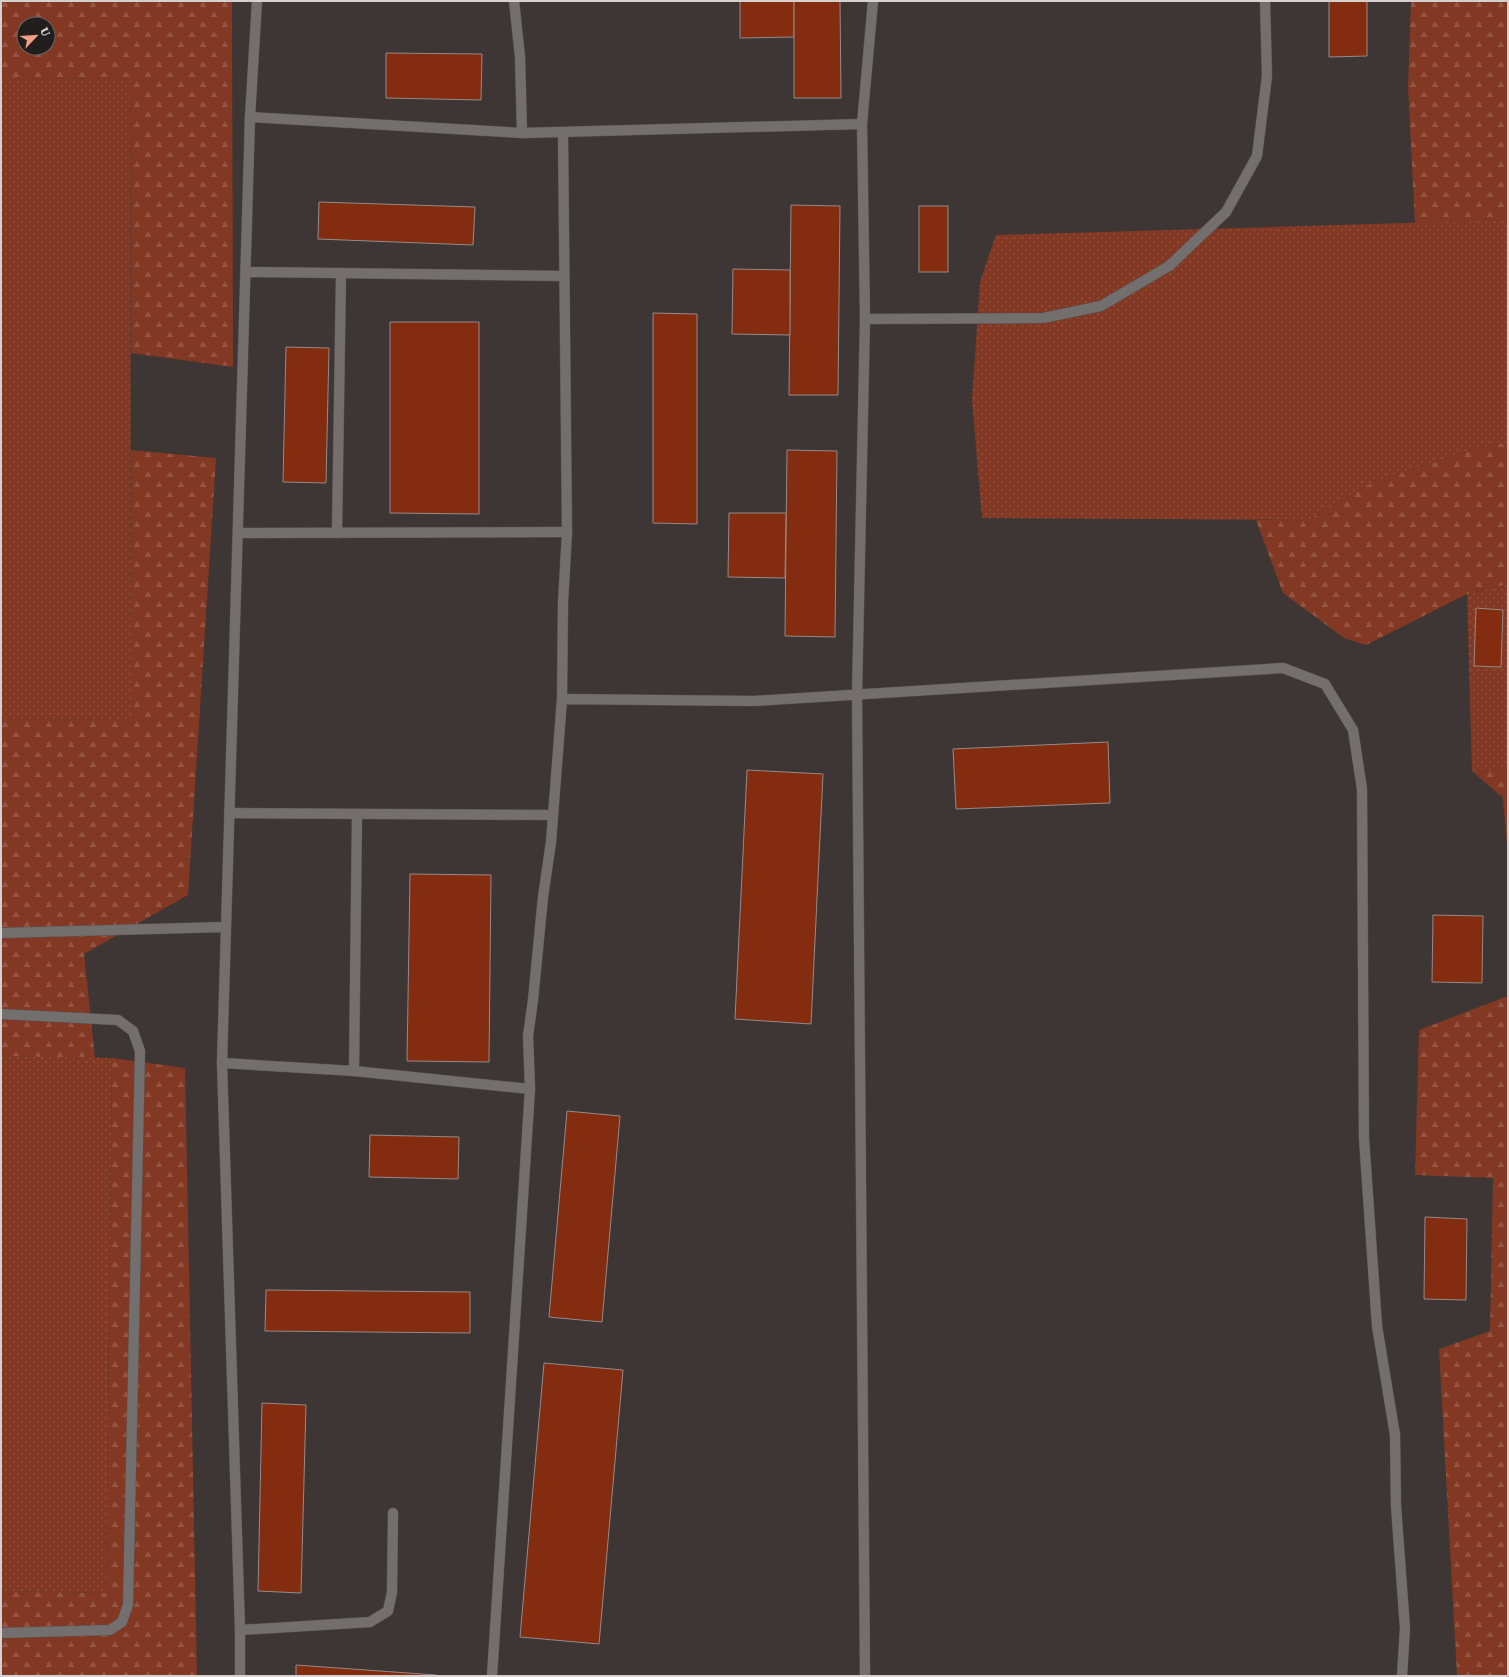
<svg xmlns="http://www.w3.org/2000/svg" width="1509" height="1677" font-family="'Roboto Serif',serif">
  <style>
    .grass { fill: url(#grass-dots) }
    .forest { fill: url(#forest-firs); fill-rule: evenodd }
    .building { fill: #832c10; stroke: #948b89 }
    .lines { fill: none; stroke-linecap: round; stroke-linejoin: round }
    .minor-casing { stroke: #595250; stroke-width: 11 }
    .minor { stroke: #736f6e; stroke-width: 10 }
  </style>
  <defs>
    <pattern id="grass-dots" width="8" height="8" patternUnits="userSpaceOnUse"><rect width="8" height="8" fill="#823823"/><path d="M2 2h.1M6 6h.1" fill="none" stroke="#935442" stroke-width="1.8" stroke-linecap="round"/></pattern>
    <pattern id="forest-firs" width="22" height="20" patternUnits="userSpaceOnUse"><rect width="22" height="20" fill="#823823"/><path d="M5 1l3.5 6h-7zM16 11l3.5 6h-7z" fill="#935442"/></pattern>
  </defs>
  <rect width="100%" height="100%" fill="#3d3634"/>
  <!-- grass -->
  <g class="grass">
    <polygon points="1,78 130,79 131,719 1,718"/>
    <polygon points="1508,220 1508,443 1492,444 1375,481 1308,520 982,518 972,400 980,282 996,235"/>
    <polygon points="1508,584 1508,769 1472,771 1467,594"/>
    <polygon points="1,1056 112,1058 106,1593 1,1591"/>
  </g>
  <!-- forest -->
  <g class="forest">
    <path d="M1,1h231l1,366 -102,-14 -1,-274 -129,-1zM24,24h24v24h-24z"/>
    <polygon points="1411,1 1508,1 1508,220 1415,223 1408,86"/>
    <polygon points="1508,443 1508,584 1467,594 1366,645 1344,638 1283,593 1256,520 1308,520 1375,481 1492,444"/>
    <polygon points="131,450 216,458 188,895 84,954 95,1058 1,1056 1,718 131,719"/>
    <polygon points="1508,769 1508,858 1503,798 1472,771"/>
    <polygon points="1508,996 1508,1676 1457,1676 1439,1349 1490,1331 1493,1178 1415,1175 1419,1030"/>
    <polygon points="112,1058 185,1068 197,1676 1,1676 1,1591 106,1593"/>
  </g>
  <!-- building -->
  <g class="building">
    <polygon points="740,1 794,1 794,37 740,38"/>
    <polygon points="794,1 840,1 841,98 794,98"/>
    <polygon points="1329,1 1367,1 1367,56 1329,57"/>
    <polygon points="386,53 482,54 481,100 386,98"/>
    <polygon points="319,202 475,207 473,245 318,239"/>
    <polygon points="791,205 840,206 838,395 789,395"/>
    <rect x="919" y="206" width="29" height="66"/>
    <polygon points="733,269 790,270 790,335 732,334"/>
    <polygon points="653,313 697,314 697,524 653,523"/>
    <polygon points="390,322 479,322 479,514 390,513"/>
    <polygon points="286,347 329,348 326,483 283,482"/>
    <polygon points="787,450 837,451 835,637 785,636"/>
    <polygon points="729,513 786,513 785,578 728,577"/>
    <polygon points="1476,608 1503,610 1501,667 1474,666"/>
    <polygon points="1108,742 1110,803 956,809 953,749"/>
    <polygon points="747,770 823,774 811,1024 735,1019"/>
    <polygon points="410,874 491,875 489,1062 407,1061"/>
    <polygon points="1433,915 1483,916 1482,983 1432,982"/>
    <polygon points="567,1111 620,1116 602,1322 549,1317"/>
    <polygon points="370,1135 459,1137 458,1179 369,1177"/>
    <polygon points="1425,1217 1467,1219 1466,1300 1424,1299"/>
    <polygon points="266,1290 470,1292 470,1333 265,1331"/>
    <polygon points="544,1363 623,1370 599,1644 520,1637"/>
    <polygon points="262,1403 306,1405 301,1593 258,1591"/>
    <polygon points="296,1665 436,1675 436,1676 296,1676"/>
  </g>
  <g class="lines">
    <!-- minor casing -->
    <g class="minor-casing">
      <g id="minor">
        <polyline points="514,1 520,57 522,133"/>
        <polyline points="250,117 522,133 862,124"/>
        <polyline points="246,272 564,276"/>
        <polyline points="865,319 1043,318 1101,306 1169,266 1226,212 1257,156 1267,76 1265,1"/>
        <polyline points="238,533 567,532"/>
        <polyline points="337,533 341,273"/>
        <polyline points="562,699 563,603 567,532 563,132"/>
        <polyline points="229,813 553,815"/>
        <polyline points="1,933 225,927"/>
        <polyline points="1,1014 118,1020 133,1031 140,1051 128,1605 122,1622 110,1630 1,1633"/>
        <polyline points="222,1063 354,1071 530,1089 528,1036 533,1000 543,897 551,842 562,699 754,701 1283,668 1325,684 1353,730 1362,789 1364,1138 1377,1326 1395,1435 1396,1506 1405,1628 1402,1676"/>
        <polyline points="354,1071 357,814"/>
        <polyline points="240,1630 370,1622 388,1611 392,1592 393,1513"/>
        <polyline points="240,1676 240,1630 222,1063 250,117 257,1"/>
        <polyline points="492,1676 530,1089"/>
        <polyline points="865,1676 857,695 865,319 862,124 873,1"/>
      </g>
    </g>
    <!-- minor -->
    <use href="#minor" class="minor"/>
  </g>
  <!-- border -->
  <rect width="1509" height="1677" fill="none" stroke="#d6d1d0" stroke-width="4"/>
  <!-- north arrow -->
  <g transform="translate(36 36) rotate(65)"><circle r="19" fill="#211e1d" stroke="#696665"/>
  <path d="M0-3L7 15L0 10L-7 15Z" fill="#f39f86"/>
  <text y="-6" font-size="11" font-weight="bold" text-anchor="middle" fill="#d6d1d0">U</text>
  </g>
</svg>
